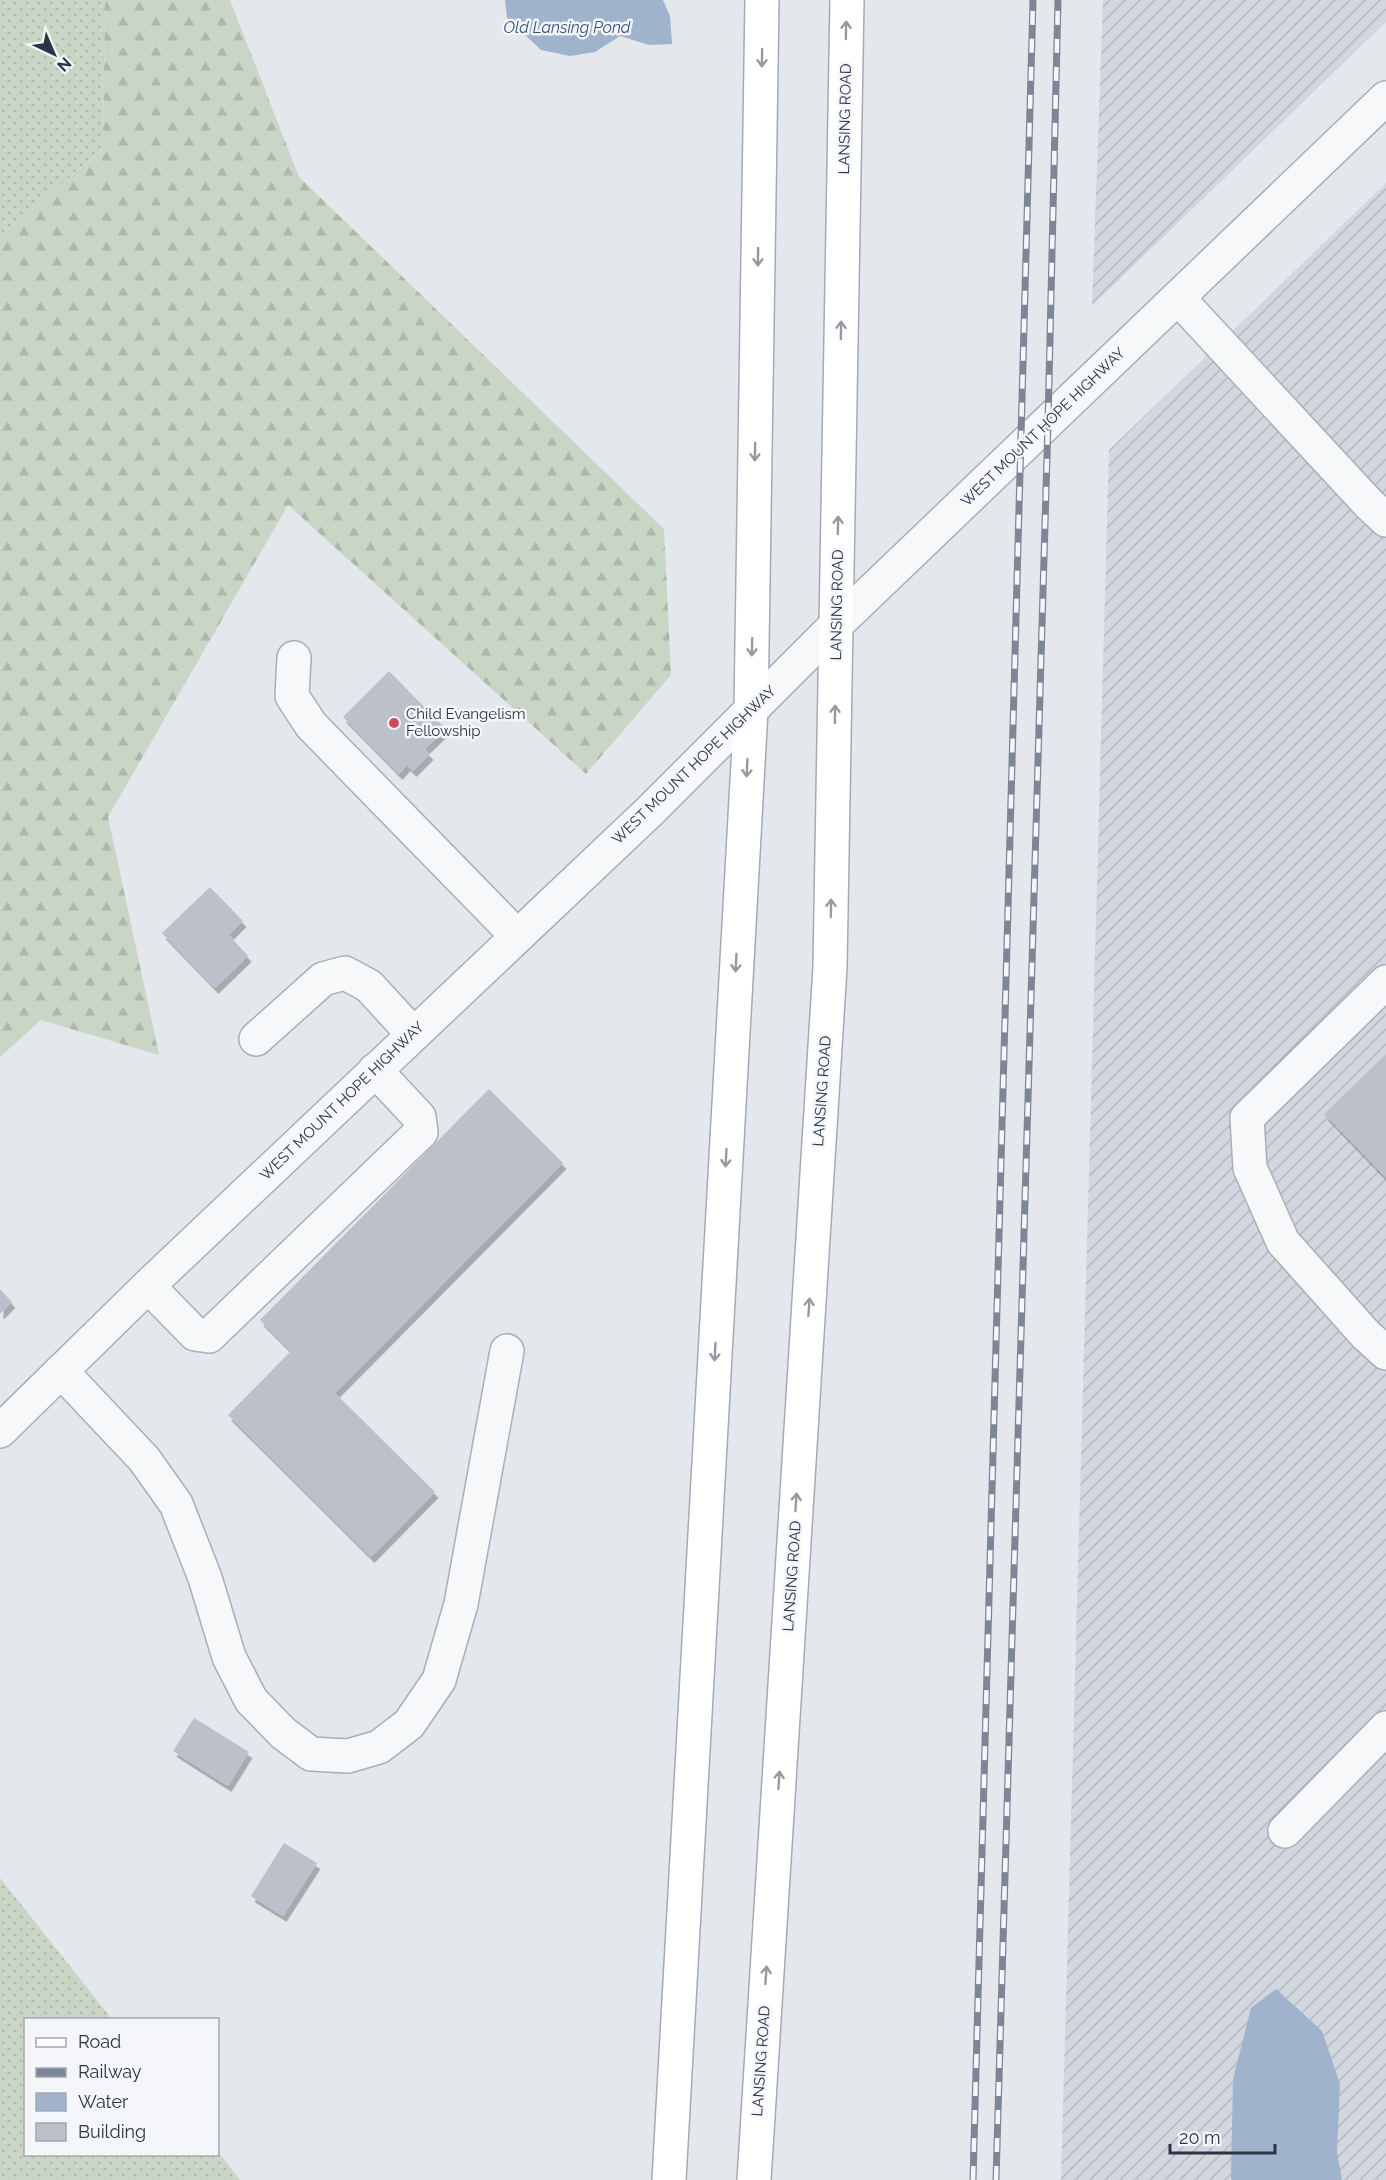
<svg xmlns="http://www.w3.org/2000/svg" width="1386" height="2180" font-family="Raleway,sans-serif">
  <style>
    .industrial { fill: url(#industrial-furrows) }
    .grass { fill: url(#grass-dots) }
    .forest { fill: url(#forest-firs) }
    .water { fill: #9fb4cc }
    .building { fill: #bbc0ca; filter: url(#shadow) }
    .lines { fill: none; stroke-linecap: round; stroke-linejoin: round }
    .minor-casing { stroke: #a9aeb7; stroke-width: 36 }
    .major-casing { stroke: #a3abb8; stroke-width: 36 }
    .minor { stroke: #f7f8fa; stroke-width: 33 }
    .major { stroke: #fff; stroke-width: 33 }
    .rail-casing { stroke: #7d8696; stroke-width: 7 }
    .rail { stroke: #f4f6f9; stroke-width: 4.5; stroke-dasharray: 14; stroke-linecap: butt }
    .oneway { stroke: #959aa2 }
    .poi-dot { fill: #d1495b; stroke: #f4f6f9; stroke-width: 2 }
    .labels { text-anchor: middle; stroke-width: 5; stroke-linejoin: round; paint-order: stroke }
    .street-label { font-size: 15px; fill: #2b3445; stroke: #f4f6f9 }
    .poi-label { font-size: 15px; fill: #2b3445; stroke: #f4f6f9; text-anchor: start }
    .water-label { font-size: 16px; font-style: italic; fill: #34527a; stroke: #f4f6f9 }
  </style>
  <defs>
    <pattern id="industrial-furrows" width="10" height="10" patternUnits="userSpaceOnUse" patternTransform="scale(1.5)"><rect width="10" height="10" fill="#d2d6de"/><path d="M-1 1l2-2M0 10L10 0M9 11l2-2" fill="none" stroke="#b4b8c0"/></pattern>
    <pattern id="grass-dots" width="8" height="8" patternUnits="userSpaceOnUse" patternTransform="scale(1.5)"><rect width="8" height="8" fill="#c9d6c5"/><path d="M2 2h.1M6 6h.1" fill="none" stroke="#adb8ab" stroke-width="1.8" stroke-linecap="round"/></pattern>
    <pattern id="forest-firs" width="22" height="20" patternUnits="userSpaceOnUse" patternTransform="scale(1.5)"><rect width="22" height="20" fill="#c9d6c5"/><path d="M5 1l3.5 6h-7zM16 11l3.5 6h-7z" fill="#adb8ab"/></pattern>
    <filter id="shadow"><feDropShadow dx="3.5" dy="6" stdDeviation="0" flood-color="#0004"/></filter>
  </defs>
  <rect width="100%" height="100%" fill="#e4e7ec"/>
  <!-- industrial -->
  <g class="industrial">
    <polygon points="1103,0 1386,0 1386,22 1092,306"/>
    <polygon points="1386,183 1386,2180 1061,2180 1109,450"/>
  </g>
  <!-- grass -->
  <g class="grass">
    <polygon points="0,0 105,0 103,149 0,236"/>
    <polygon points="0,1878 112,2019 26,2020 26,2154 218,2154 218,2152 240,2180 0,2180"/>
  </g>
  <!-- forest -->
  <polygon class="forest" points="105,0 230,0 299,177 664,529 671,675 586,774 288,505 108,817 159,1055 41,1020 0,1057 0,236 103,149"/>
  <!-- water -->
  <g class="water">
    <polygon points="505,0 663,0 670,16 672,44 649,45 620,36 595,52 570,56 541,50 507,18"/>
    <polygon points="1276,1989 1322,2031 1340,2084 1337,2152 1342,2180 1232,2180 1231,2178 1233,2079 1251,2008"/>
  </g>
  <!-- building -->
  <g class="building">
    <polygon points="389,671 446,729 425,749 430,754 413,771 407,765 399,774 343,717"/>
    <polygon points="210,887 243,921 229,935 248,956 215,988 162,933"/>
    <polygon points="1386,1054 1386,1178 1324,1114"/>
    <polygon points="489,1089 563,1163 335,1393 435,1492 371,1557 228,1415 291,1351 260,1320"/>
    <polygon points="0,1289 12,1302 0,1314"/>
    <polygon points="194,1718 249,1752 228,1786 173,1751"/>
    <polygon points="284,1843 317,1863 283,1916 251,1896"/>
  </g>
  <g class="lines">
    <!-- minor casing -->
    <g class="minor-casing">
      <g id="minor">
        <polyline points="1178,298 1369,504 1386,520"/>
        <polyline points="294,658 292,696 311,725 517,936"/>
        <polyline points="1386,982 1247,1118 1250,1168 1283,1242 1366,1335 1386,1353"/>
        <polyline points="256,1039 323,979 345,973 369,986 413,1034"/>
        <polyline points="148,1286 195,1334 209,1336 421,1132 419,1117 375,1070"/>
        <polyline points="61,1371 144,1459 176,1504 205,1578 229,1657 251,1700 283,1733 311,1754 348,1756 379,1747 409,1724 439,1680 461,1604 507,1351"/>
        <polyline points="0,1431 148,1286 650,811 836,625 1386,98"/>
        <polyline points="1285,1831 1386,1728"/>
      </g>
    </g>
    <!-- major casing -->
    <g class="major-casing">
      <g id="major">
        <polyline points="669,2180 751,710 762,0"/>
        <polyline points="754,2180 830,967 847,0"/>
      </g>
    </g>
    <!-- minor -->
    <use href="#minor" class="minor"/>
    <!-- major -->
    <use href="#major" class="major"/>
    <!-- rail casing -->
    <g class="rail-casing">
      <g id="rail">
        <polyline points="973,2180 1033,0"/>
        <polyline points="996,2180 1048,423 1058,0"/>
      </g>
    </g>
    <!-- rail -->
    <use href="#rail" class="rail"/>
  </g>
  <!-- one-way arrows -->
  <defs><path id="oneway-shaft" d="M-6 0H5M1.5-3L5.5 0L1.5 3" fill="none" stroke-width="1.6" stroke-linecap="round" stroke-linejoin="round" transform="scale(1.5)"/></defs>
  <g class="oneway">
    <use href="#oneway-shaft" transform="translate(846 30) rotate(-89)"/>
    <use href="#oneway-shaft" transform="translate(762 58) rotate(91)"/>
    <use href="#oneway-shaft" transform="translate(758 257) rotate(91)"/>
    <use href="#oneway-shaft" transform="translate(841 330) rotate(-89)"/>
    <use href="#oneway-shaft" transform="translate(755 452) rotate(91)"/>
    <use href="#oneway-shaft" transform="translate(838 525) rotate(-89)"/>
    <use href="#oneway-shaft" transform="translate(752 647) rotate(91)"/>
    <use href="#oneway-shaft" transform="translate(835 714) rotate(-89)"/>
    <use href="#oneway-shaft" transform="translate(747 768) rotate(93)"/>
    <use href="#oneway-shaft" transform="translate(831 908) rotate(-89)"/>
    <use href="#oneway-shaft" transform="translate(736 963) rotate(93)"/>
    <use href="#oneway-shaft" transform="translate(726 1158) rotate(93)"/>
    <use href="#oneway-shaft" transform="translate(809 1307) rotate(-86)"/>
    <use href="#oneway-shaft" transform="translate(715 1352) rotate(93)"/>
    <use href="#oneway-shaft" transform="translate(796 1502) rotate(-86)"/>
    <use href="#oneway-shaft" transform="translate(779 1780) rotate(-86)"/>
    <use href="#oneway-shaft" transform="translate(766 1975) rotate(-86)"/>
  </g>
  <!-- markers -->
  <circle class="poi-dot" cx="394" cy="723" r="6"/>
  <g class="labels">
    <!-- street labels -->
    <g class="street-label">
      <text transform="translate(845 119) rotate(-89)" y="5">LANSING ROAD</text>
      <text transform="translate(1043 427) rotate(-44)" y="5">WEST MOUNT HOPE HIGHWAY</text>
      <text transform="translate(837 605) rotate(-89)" y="5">LANSING ROAD</text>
      <text transform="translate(694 765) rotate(-44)" y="5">WEST MOUNT HOPE HIGHWAY</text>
      <text transform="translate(822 1091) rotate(-86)" y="5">LANSING ROAD</text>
      <text transform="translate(342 1101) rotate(-44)" y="5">WEST MOUNT HOPE HIGHWAY</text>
      <text transform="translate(792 1576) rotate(-86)" y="5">LANSING ROAD</text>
      <text transform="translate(761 2061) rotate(-86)" y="5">LANSING ROAD</text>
    </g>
    <!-- poi labels -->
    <g class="poi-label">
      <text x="406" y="719">Child Evangelism<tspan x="406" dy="17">Fellowship</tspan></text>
    </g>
    <!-- water labels -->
    <g class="water-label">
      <text x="567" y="33">Old Lansing Pond</text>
    </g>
  </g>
  <!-- legend -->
  <rect x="24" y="2018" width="195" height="138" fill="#f4f6f9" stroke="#a4a8b1" stroke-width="1.5"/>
  <rect x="36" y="2038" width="30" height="9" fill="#ffffff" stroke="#a4a8b1" stroke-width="1.5"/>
  <text x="78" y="2048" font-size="18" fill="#2b3445">Road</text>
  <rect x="36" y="2068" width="30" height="9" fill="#7d8696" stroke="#a4a8b1" stroke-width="1.5"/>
  <text x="78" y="2078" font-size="18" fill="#2b3445">Railway</text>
  <rect x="36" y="2093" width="30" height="18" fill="#9fb4cc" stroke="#a4a8b1" stroke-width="1.5"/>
  <text x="78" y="2108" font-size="18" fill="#2b3445">Water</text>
  <rect x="36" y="2123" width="30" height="18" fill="#bbc0ca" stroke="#a4a8b1" stroke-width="1.5"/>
  <text x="78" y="2138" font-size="18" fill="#2b3445">Building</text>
  <!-- north arrow -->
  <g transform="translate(54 54) rotate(136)" stroke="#f4f6f9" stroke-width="4.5" paint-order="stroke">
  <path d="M0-4.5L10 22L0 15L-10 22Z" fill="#2b3445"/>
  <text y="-9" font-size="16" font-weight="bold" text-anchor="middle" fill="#2b3445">N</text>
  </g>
  <!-- scale -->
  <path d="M1170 2144v9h105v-9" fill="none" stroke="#2b3445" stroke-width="3"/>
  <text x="1179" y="2144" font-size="18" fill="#2b3445" stroke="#f4f6f9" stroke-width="4.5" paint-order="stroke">20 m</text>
</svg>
